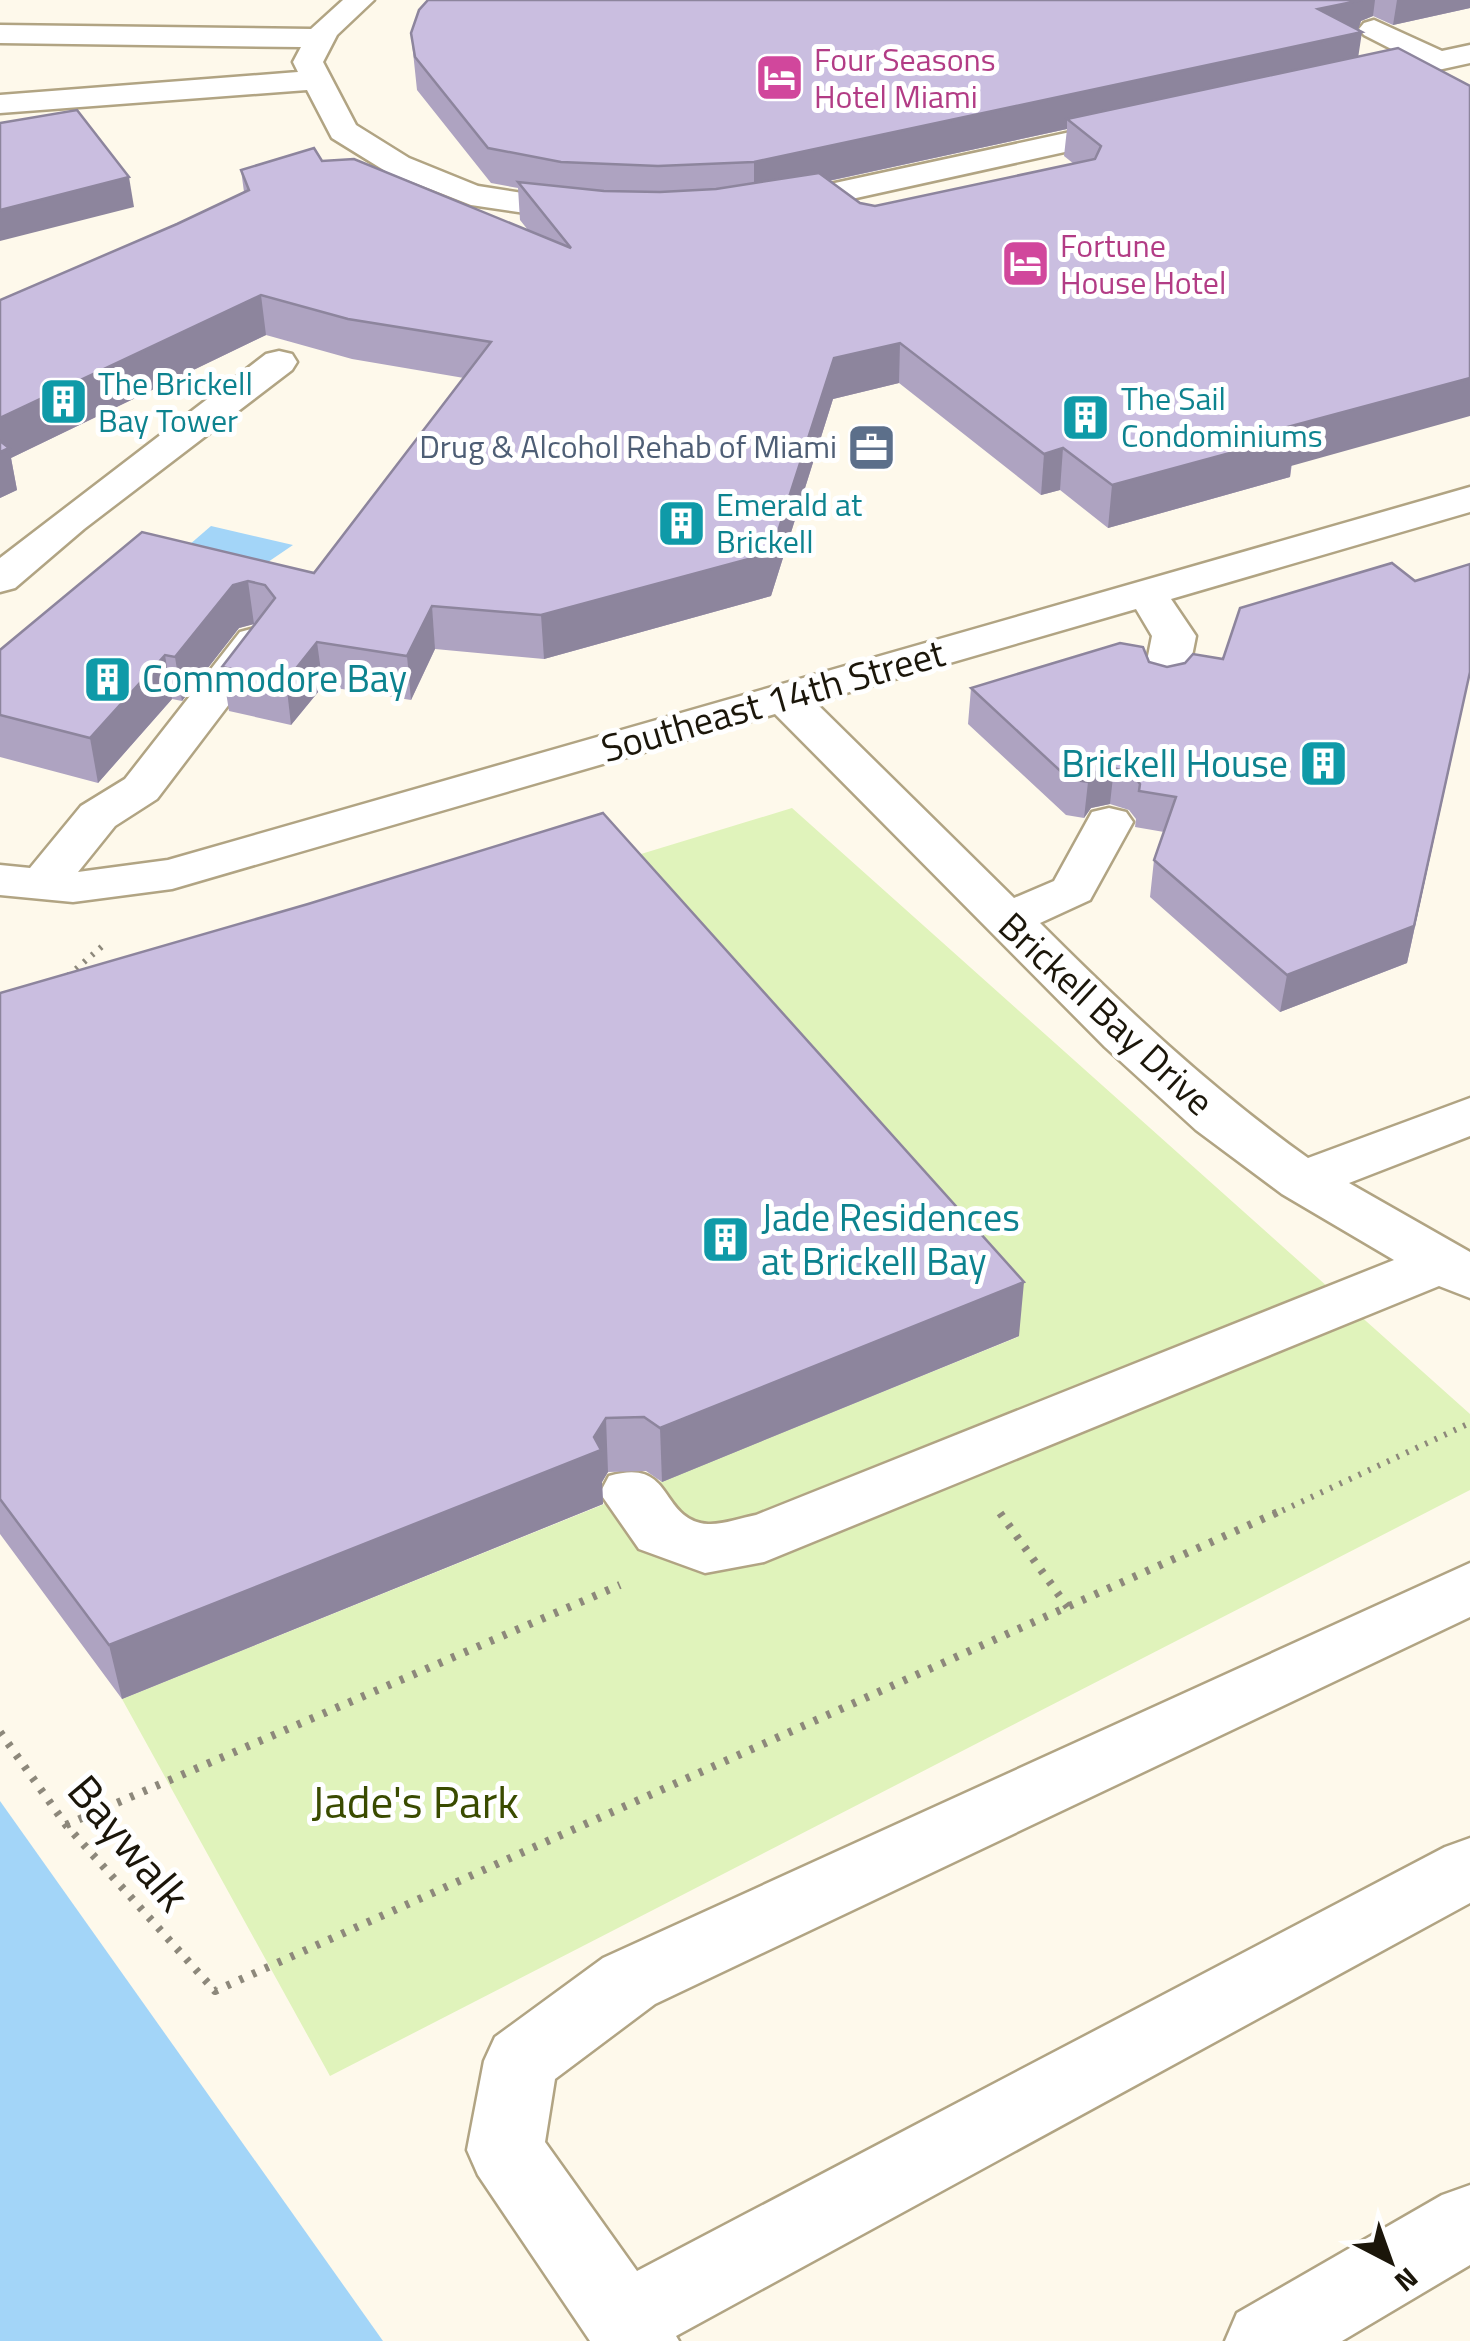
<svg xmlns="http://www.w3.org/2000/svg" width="1470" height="2341" font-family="'Titillium Web',sans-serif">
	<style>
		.green { fill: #e0f3bb }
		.water { fill: #a3d5f8 }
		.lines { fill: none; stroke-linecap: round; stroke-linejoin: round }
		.minor-casing { stroke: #b1a483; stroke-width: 5 }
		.path-far1 { stroke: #8d887b; stroke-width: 6; stroke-dasharray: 2.5 8; stroke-linecap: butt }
		.path { stroke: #8d887b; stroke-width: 8; stroke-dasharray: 4 10; stroke-linecap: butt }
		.minor { fill: #fff; fill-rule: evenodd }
		.wall { fill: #aea3c1; fill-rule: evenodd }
		.shaded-wall { fill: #8d859d }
		.building { fill: #cabee0; stroke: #8d859d; stroke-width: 2.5 }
		.labels { text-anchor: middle; stroke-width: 10; stroke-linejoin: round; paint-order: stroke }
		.far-hotel-label { font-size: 32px; fill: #b23c85; stroke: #fff; text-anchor: start }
		.far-culture-label { font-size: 32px; fill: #0d838f; stroke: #fff; text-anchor: start }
		.far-service-label { font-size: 32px; fill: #4e5e75; stroke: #fff; text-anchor: end }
		.culture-label { font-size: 38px; fill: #0d838f; stroke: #fff; text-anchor: start }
		.street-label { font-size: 38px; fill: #1b160a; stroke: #fff }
		.near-park-label { font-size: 45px; fill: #3a4b00; stroke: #fff }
		.near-street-label { font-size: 45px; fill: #1b160a; stroke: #fff }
	</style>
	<rect width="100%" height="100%" fill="#fef9eb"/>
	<polygon class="green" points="792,808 1470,1414 1470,1490 330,2076 122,1699 1018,1337 605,865"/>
	<g class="water">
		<polygon points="211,526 293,545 268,562 189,545"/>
		<polygon points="0,1801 383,2341 0,2341"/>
	</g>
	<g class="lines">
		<defs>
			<g id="minor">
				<polygon points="343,0 374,0 337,35 323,62 356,125 409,158 478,186 606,206 611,213 606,220 594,223 471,205 387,172 332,138 307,90 0,113 0,95 298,72 293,62 301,47 0,43 0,25 311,29"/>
				<polygon points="1374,20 1442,51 1470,45 1470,63 1356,88 1345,85 1341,79 1345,73 1409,58 1364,35 1359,29 1364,23"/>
				<polygon points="1140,117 1151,119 1156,126 1151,133 770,217 758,214 753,207 758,200 770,197"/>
				<polygon points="279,351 292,354 297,362 292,370 84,529 15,588 0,592 0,558 266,354"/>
				<path d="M1470,487v25l-299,87 25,37 -10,50 -6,9 -16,4 -16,-4 -6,-9 10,-50 -16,-27 -321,93 199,196 40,-17 38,-69 17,-4 17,4 7,10 -43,78 -50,23c85,85 170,165 268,235l162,-60v38l-121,47 121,69v46l-31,-12 -675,276 -59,11 -66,-24 -39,-56 9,-17c66,-20 49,44 99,48 14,1 33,-6 48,-9l638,-255 -112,-66 -86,-64 -91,-83 -330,-333 -603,175 -99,13 -73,-7v-30l30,3 51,-62 44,-27 115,-147 15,-4 15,4 7,9 -120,158 -42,27 -37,46 90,-12z"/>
				<polygon points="1470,1563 1470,1617 655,2004 555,2079 545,2142 637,2271 1445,1847 1470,1838 1470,1903 676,2336 679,2341 590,2341 478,2175 467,2150 484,2061 495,2037 603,1958"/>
				<polygon points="1470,2185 1470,2265 1342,2341 1225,2341 1237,2313 1442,2195"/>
			</g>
		</defs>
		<use href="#minor" class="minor-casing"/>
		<g class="path-far1">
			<polyline points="68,976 107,942"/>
			<polyline points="1273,1515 1470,1423"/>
		</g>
		<g class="path">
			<polyline points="1000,1513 1069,1609"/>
			<polyline points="0,1732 66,1825 215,1991 1278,1512"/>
			<polyline points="66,1825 620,1585"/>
		</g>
		<use href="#minor" class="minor"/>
	</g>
	<g class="wall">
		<path d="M428,0h1042v8l-77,17 -20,-9 -12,5 -3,9 -68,447 -182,51 -48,-38 -19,5 -142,-112 -66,16 -62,197 -227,63 -109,-10 -24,51 -88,-14 -32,39 -62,-14 -7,-44 32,-43 -15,4 -57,73 -10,-2 -74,84 -98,-26v-107l142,-118 172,41 150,-195 -112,-19 -86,-24 -255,123 6,32 -17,8v-198l177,-76 67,-32 -3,-22 81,-9 206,69 -8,-10 -2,-32 -27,-5 -74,-93 -6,-57zM1067,129l-3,27 10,8 -199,42 -15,-3 -31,-22z"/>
		<polygon points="1223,659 1470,674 1407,963 1280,1012 1150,897 1154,860 1164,832 1135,827 1136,819 1129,810 1110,804 1091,808 1084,818 1066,815 968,724 971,688 1149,662 1167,667"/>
		<polygon points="0,993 1019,1336 662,1482 646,1471 608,1472 602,1482 603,1504 122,1699 0,1534"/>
	</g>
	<g class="shaded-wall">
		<polygon points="1362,0 1375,0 1373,16 1361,21 1357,33 1318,9"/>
		<polygon points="1397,0 1470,0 1470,8 1393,25"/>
		<polygon points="1362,32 1357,65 1067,119 1067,129 754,197 754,162"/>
		<polygon points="129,177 134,207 0,241 0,210"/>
		<polygon points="261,295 266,335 11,458 17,490 0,498 0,418"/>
		<polygon points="900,343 899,383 833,399 771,596 544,659 541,615 834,358"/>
		<polygon points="1470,378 1470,416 1291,466 1290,477 1108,528 1112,485 1284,428"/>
		<polygon points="1063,448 1060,490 1041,495 1044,454"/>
		<polygon points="248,581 254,624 239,628 182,701 175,657 233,585"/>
		<polygon points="432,606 435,649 411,700 407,656"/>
		<polygon points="317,642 323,686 291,725 286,681"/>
		<polygon points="165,655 172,699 98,783 90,738"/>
		<polygon points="1470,672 1407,963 1280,1012 1287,975"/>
		<polygon points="1114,768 1110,804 1091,808 1084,818 1088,782 1095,772"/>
		<polygon points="1024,1282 1019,1336 662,1482 660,1428"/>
		<polygon points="606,1418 608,1472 602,1482 603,1504 122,1699 109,1645"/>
	</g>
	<g class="building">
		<polygon points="428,0 1362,0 1318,9 1362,32 754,162 658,166 561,162 488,148 415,57 411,33 419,10"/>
		<polygon points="1398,48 1470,86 1470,378 1284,428 1296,435 1112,485 1063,448 1044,454 900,343 834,358 771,553 541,615 432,606 407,656 317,642 286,681 222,667 275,598 265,585 248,581 233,585 175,657 165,655 90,738 0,715 0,650 142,532 314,573 491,342 348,319 261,295 0,418 0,300 177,224 249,190 241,170 314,148 322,161 354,159 571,248 518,182 604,191 660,192 716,189 819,173 860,203 875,206 1095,159 1101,146 1067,119"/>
		<polygon points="77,110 129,177 0,210 0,123"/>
		<polygon points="0,441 9,448 0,452"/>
		<polygon points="1392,563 1415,581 1470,564 1470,672 1414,926 1287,975 1154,860 1176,797 1139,791 1140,784 1133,774 1114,768 1095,772 1088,782 1069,779 971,688 1120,643 1143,647 1149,662 1167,667 1185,663 1193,654 1223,659 1240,608"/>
		<polygon points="603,813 1024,1282 660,1428 644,1417 606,1418 594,1437 601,1450 109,1645 0,1499 0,993 308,904"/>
	</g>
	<defs>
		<symbol id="hotel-square" viewBox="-11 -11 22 22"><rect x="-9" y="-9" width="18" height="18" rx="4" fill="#d1479c" stroke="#fff"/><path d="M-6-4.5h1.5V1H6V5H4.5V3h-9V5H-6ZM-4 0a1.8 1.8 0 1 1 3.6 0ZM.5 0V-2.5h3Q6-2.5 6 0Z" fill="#fff"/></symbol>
		<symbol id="building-square" viewBox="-11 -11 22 22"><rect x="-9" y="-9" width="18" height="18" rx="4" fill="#0f9aa8" stroke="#fff"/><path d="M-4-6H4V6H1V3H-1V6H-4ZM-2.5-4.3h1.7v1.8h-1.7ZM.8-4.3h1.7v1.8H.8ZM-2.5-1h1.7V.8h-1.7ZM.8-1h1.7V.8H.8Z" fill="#fff"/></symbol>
		<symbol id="office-square" viewBox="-11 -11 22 22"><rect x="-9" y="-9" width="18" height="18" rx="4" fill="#5c6f8a" stroke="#fff"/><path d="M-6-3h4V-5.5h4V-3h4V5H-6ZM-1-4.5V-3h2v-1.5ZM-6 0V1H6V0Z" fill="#fff"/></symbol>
	</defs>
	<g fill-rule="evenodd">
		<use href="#hotel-square" x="752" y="50" width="55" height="55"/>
		<use href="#hotel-square" x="998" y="236" width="55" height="55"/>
		<use href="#building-square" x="36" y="374" width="55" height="55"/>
		<use href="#building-square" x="1058" y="390" width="55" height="55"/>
		<use href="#office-square" x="844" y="420" width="55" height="55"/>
		<use href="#building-square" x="654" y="496" width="55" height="55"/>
		<use href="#building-square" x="80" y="652" width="55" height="55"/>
		<use href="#building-square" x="1296" y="736" width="55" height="55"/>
		<use href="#building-square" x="698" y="1212" width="55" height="55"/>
	</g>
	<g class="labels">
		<g class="far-hotel-label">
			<text x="814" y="71">Four Seasons<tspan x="814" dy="37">Hotel Miami</tspan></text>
			<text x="1060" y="257">Fortune<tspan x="1060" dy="37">House Hotel</tspan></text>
		</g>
		<g class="far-culture-label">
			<text x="98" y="395">The Brickell<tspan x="98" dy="37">Bay Tower</tspan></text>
			<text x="1121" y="410">The Sail<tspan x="1121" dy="37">Condominiums</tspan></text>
			<text x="716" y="516">Emerald at<tspan x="716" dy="37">Brickell</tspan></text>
		</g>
		<g class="far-service-label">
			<text x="837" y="458">Drug &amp; Alcohol Rehab of Miami</text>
		</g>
		<g class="culture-label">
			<text x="142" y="692">Commodore Bay</text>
			<text x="1288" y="777" text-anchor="end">Brickell House</text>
			<text x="761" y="1231">Jade Residences<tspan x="761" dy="44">at Brickell Bay</tspan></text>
		</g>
		<g class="street-label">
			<text transform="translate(773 701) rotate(-16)" y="13">Southeast 14th Street</text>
			<text transform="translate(1106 1014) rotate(43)" y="13">Brickell Bay Drive</text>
		</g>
		<g class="near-park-label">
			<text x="415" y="1818">Jade's Park</text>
		</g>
		<g class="near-street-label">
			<text transform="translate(129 1843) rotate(50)" y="16">Baywalk</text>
		</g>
	</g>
	<g transform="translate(1390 2261) rotate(139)" stroke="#ffffff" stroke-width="8" paint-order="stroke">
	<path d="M0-8L18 38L0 25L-18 38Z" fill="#1b160a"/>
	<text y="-15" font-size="28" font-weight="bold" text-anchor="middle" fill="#1b160a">N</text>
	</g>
</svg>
